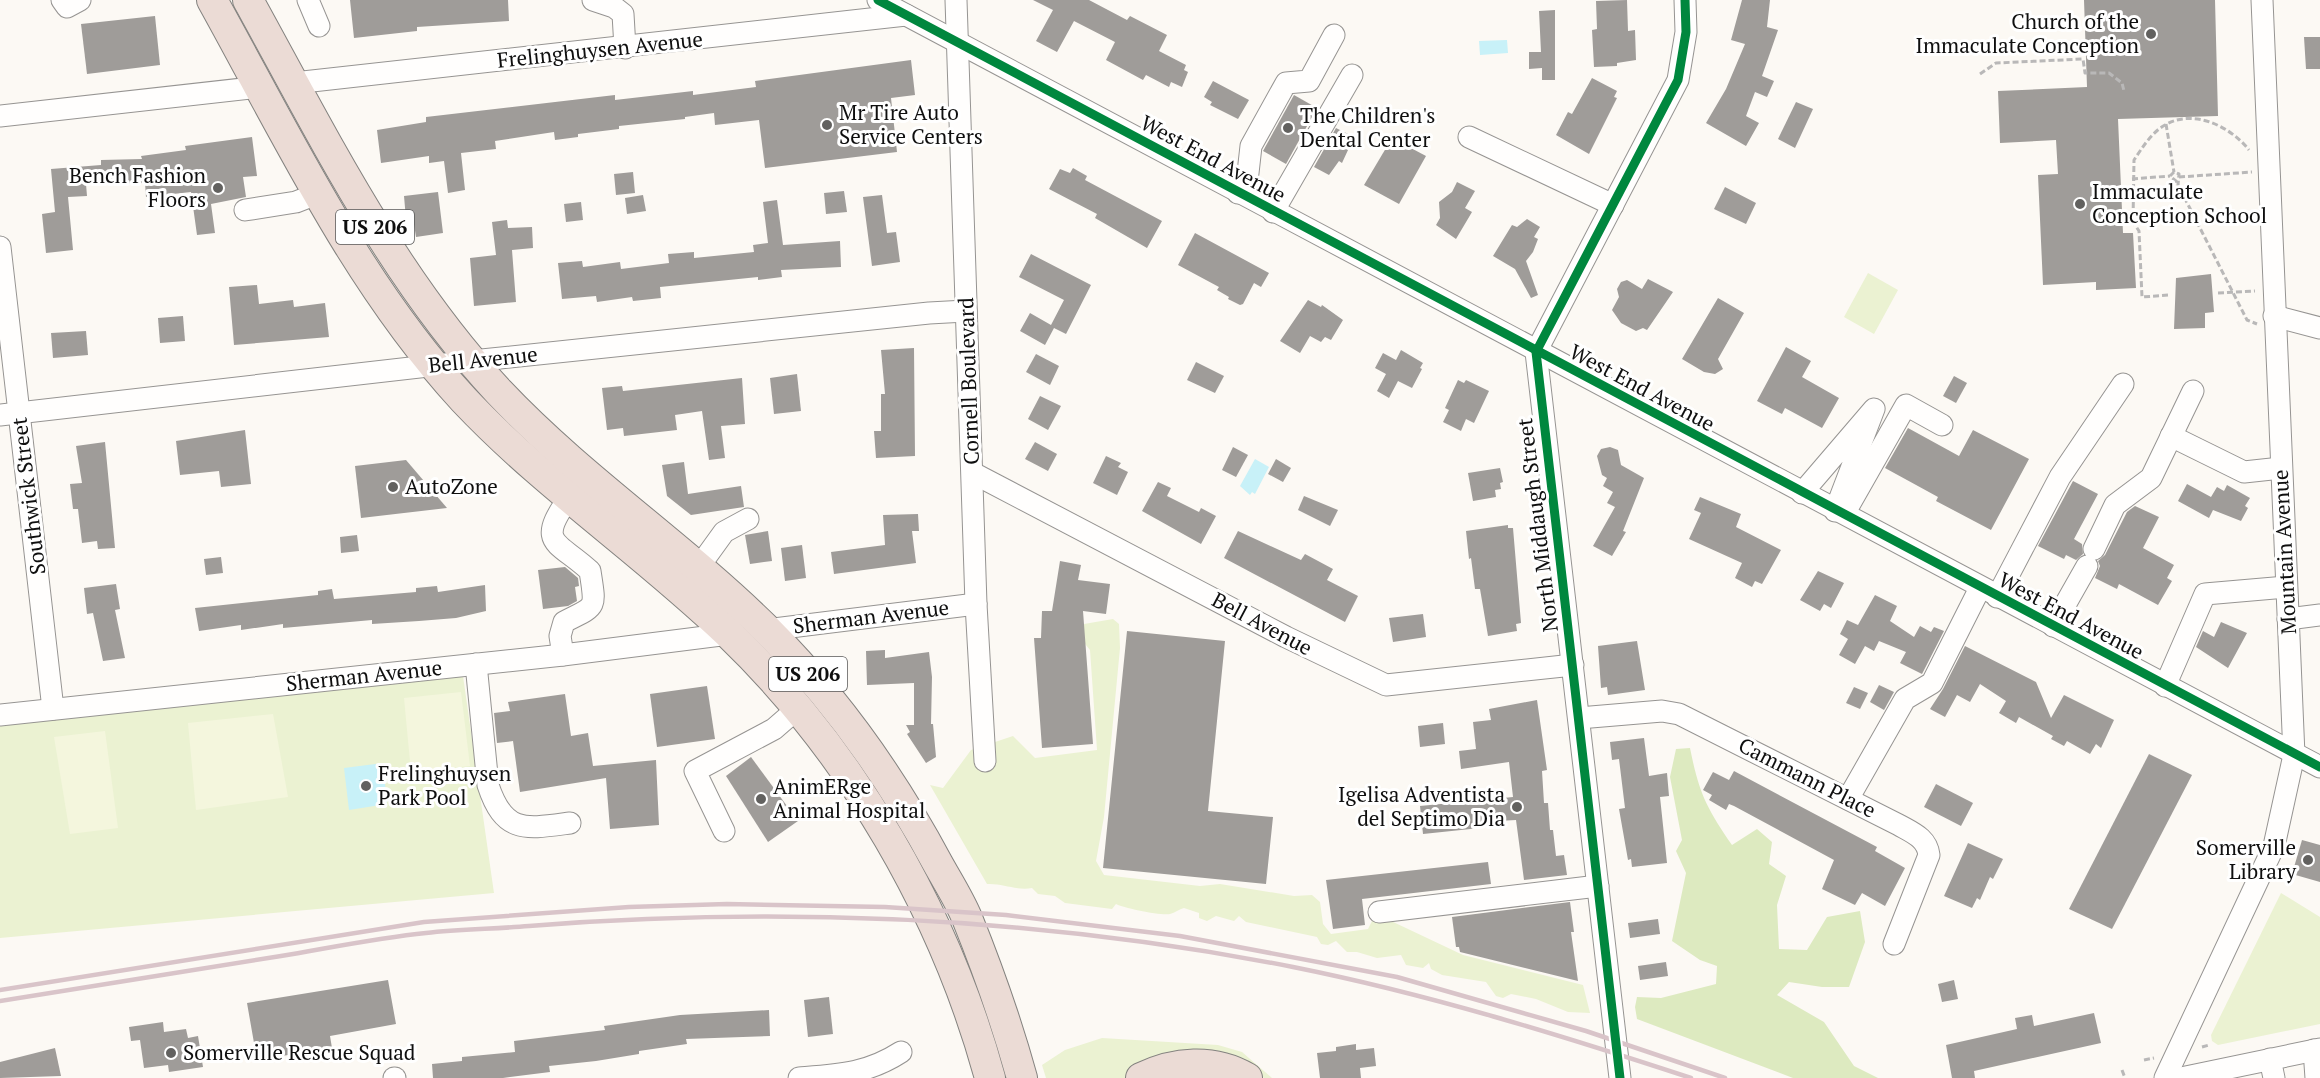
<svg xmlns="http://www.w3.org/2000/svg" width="2320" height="1078" font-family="'PT Serif',serif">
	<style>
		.green { fill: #ebf2d2 }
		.forest { fill: #ddeac0 }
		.pitch { fill: #f4f6dd }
		.water { fill: #c8f1f8 }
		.building { fill: #9f9c99 }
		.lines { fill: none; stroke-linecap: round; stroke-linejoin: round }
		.minor-casing { stroke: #969492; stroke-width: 23 }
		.highway-casing { stroke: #83827f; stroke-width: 32 }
		.path { stroke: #b9b8b8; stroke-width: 3; stroke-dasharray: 6 3; stroke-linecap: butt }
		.minor { stroke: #fffefd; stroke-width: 21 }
		.highway { stroke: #ebdbd5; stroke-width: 30 }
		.rail { stroke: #d9c4c9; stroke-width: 4.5 }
		.cycleway-casing { stroke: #fff; stroke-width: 13 }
		.cycleway { stroke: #00873e; stroke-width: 9 }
		.poi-dot { fill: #62615f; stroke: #fff; stroke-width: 2 }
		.labels { text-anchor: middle; stroke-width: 6; stroke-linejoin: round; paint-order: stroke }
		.shield { fill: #fff; stroke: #575757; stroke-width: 1.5 }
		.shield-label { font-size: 20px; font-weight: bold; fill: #0f0f0f }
		.poi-label { font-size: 21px; fill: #0f0f0f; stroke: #fff; text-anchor: start }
		.street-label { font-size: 21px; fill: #0f0f0f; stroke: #fff }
	</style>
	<rect width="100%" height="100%" fill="#fcf9f4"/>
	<g class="green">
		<polygon points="1868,273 1898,290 1874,334 1844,317"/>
		<path d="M1113,619l6,5 1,24 -16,169 -8,44 8,14 96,11 20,-2 74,12 18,-1 8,7 3,22 8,10 37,-5 7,-14 14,5 74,35 120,30 7,28 -22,-1 -32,-13 -25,-5 -8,4 -7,-2 -10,-14 -44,-7 -11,-6 -2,-6 -6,5 -17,-3 -5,-10 -24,3 -20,-6h-10l-11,-11 -8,4 -7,-1 -4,-7 -71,-15 -7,-6 -5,5 -18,-5 -9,5 -8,-3v-5l-15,-5c-5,1 -9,5 -14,6 -8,2 -47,-6 -54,-10l-4,5 -47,-6 -10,-7 -17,-2 -6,-6c-15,3 -29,-5 -45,-4l-57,-99 13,3 28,-38 42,-14 22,22 62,-8 -7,-100 -17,-21 11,-5z"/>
		<polygon points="462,669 494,893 0,938 0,720"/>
		<polygon points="2281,893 2320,917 2320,1024 2218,1045 2212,1041 2211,1035"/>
		<polygon points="1102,1038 1218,1045 1242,1052 1272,1078 1264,1078 1253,1070 1127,1078 1046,1078 1042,1065 1065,1050"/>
	</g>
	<path class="forest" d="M1690,748c9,45 16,59 42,97l25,-16 15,13 -3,22 17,12 -9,29 2,44 28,1 20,-33 33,-6 5,31 -16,45h-27l-33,-5 -12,13 47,27 30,44 24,12h-85l-156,-59 -2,-12 2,-10 24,1 55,-14 1,-18 -17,-6 -28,-19 14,-68 -10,-22 6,-11 -12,-63 6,-28z"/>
	<g class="pitch">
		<polygon points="461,692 470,766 411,772 404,698"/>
		<polygon points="273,714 288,797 196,810 188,723"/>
		<polygon points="105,731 118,828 70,834 54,737"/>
	</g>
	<g class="water">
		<polygon points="1507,40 1508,53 1480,55 1479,41"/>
		<polygon points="1255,459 1269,467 1255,494 1252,492 1250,495 1240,486"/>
		<polygon points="383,763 387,804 349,810 344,768"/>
	</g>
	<g class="building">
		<polygon points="350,0 508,0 509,21 417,27 417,31 354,38"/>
		<polygon points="1033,0 1089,0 1127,20 1130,16 1167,35 1159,51 1186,65 1184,70 1188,72 1182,87 1171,82 1169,87 1146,75 1143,80 1106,60 1115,42 1074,21 1057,52 1036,41 1053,10"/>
		<polygon points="1627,0 1628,31 1635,30 1636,60 1617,63 1617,66 1594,67 1592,30 1597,29 1596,1"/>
		<polygon points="1742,0 1770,0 1767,27 1778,30 1762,76 1774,81 1767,97 1755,92 1746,116 1759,123 1746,146 1706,123 1726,89 1745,44 1731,40"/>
		<polygon points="2084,0 2215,0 2218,116 2118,119 2123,233 2133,233 2136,288 2096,290 2096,282 2043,285 2038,175 2058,174 2056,140 2000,143 1998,91 2087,87"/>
		<polygon points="1555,10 1555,80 1542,80 1542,68 1529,69 1529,52 1541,52 1539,11"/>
		<polygon points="155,16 160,65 87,74 81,24"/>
		<polygon points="2304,37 2320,37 2320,69 2306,69"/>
		<polygon points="911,60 915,95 891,98 897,152 765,168 759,120 715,125 714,113 685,117 685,119 619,126 619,129 578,134 578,137 555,140 554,132 495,141 496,149 461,153 465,190 448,193 444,161 429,163 429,156 381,163 377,130 426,122 426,117 615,95 615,100 693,91 693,95 756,87 755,81"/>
		<polygon points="1592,78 1617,91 1614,97 1617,98 1589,154 1556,135 1568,112 1572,114"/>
		<polygon points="1213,81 1249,100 1238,119 1210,105 1212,102 1204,97"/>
		<polygon points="1294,95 1317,108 1286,164 1263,151"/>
		<polygon points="1796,102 1813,109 1795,148 1778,139"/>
		<polygon points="1336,128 1354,137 1342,163 1339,161 1329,175 1314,167"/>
		<polygon points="252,137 257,176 243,177 246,197 211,204 215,233 197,235 191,192 146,197 145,183 86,184 87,196 68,197 73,250 46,253 42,214 55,212 51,169 101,165 101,160 142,159 141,156 186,150 185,146"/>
		<polygon points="1392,138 1426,156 1399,204 1364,185"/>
		<polygon points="1073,168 1087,176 1085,180 1162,221 1147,248 1095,218 1097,214 1049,189 1060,169 1070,173"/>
		<polygon points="633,172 635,193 616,195 614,174"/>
		<polygon points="1457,182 1475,191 1465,208 1472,212 1456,239 1436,225 1440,218 1439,202 1452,192"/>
		<polygon points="1725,187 1756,203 1746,224 1714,209"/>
		<polygon points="844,191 847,212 826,214 824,193"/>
		<polygon points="438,192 443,233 416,237 413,218 406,219 404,196"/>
		<polygon points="643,195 646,211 627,214 625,198"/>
		<polygon points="882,195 887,233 896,232 900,262 872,266 863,197"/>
		<polygon points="777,200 783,245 840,241 841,267 781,270 782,277 758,280 758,277 660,287 661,298 633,301 632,297 597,302 596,296 562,299 558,263 582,261 583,267 620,262 621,269 669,263 668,254 694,252 694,258 754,252 753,245 768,243 763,202"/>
		<polygon points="581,202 583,220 566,222 564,204"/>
		<polygon points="1527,219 1540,227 1534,237 1538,239 1533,252 1526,261 1538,295 1531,298 1515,269 1493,256 1512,225 1517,227"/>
		<polygon points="507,220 508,228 532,227 533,248 512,250 516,302 474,306 470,258 496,255 492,222"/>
		<polygon points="1195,233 1269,273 1261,287 1254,283 1243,304 1240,305 1228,299 1229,297 1217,290 1219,287 1178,265"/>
		<polygon points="1031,254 1091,285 1066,334 1054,328 1045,345 1020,331 1030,313 1051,325 1064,300 1019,277"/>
		<polygon points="2211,274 2214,312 2205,313 2205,328 2174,329 2176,278"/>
		<polygon points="1648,279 1673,292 1647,330 1643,328 1636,331 1621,323 1612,310 1619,297 1617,289 1621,282 1627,280 1642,289"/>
		<polygon points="257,285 259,304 293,300 294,307 325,303 329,337 234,345 229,287"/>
		<polygon points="1718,298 1744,313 1718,359 1723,369 1715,374 1704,372 1682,359"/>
		<polygon points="1308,300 1321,307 1322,305 1343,320 1331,340 1325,337 1321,342 1310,336 1300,353 1280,341"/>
		<polygon points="183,316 185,341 160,343 158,318"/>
		<polygon points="86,331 88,355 53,358 51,333"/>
		<polygon points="1786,347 1811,361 1802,377 1839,398 1822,428 1785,408 1782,414 1757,401"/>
		<polygon points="914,348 915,456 876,458 874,431 881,431 881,394 885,394 881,350"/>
		<polygon points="1401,350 1423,363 1420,368 1422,369 1412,388 1398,381 1389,398 1377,391 1386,374 1375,368 1383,353 1396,360"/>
		<polygon points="1036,354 1059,366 1050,385 1026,372"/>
		<polygon points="1196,362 1224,376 1215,393 1187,380"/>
		<polygon points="797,374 801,411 774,414 770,378"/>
		<polygon points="1954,376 1967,383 1956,403 1943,396"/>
		<polygon points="742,378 745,424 721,426 725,458 709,460 702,411 675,415 677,430 624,436 623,428 607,430 602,388 622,386 623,391"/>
		<polygon points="1458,380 1464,383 1466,380 1489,391 1474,423 1466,419 1461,431 1443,422 1449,410 1445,408"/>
		<polygon points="1040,396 1061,406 1048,430 1028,419"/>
		<polygon points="1908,428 1959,456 1973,430 2029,459 1991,530 1936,501 1938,497 1885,468"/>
		<polygon points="245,430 251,484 221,487 219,471 180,475 176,441"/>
		<polygon points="105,442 115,548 98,549 97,541 82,543 78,509 73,509 70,484 82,483 76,446"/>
		<polygon points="1035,442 1057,454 1048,471 1025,459"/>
		<polygon points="1233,447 1248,455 1236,477 1222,470"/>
		<polygon points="1610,447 1618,450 1621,465 1644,478 1623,531 1626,532 1612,556 1593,546 1615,507 1607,503 1613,492 1603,486 1607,478 1602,475 1597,456 1601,449"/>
		<polygon points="1106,456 1121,463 1118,467 1128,472 1117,495 1093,483"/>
		<polygon points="1276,459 1291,468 1283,482 1268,474"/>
		<polygon points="406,460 447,508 361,518 355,466"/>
		<polygon points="684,462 688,494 741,486 744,507 691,515 667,496 662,465"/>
		<polygon points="1500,468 1503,482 1500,483 1501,489 1495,490 1496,497 1473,501 1468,473"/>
		<polygon points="2073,481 2098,494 2074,539 2082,544 2083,554 2076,560 2066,555 2064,559 2038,546"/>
		<polygon points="1158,482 1171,488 1167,496 1199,512 1201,508 1216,516 1201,544 1142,511"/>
		<polygon points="2187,484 2211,497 2217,487 2224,491 2227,485 2250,498 2245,506 2248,508 2241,521 2213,510 2209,518 2178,501"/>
		<polygon points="1304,496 1338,510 1330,526 1298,510"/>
		<polygon points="1700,497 1741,514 1736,527 1781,550 1762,584 1755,581 1752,587 1735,578 1742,563 1689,539 1701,513 1694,510"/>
		<polygon points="2135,506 2159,517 2143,548 2174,565 2167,578 2172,581 2158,605 2119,584 2117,589 2095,578 2100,566 2098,561 2105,555 2127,512"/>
		<polygon points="918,514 919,531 912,531 916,563 834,574 831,552 885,545 883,515"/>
		<polygon points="1508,525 1508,528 1513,528 1521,623 1516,624 1517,631 1488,636 1480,589 1475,589 1471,558 1469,559 1466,531"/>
		<polygon points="768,531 772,561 750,564 745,535"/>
		<polygon points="1238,531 1301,560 1305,554 1333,569 1327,580 1358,596 1345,622 1224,558"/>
		<polygon points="357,535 359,551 341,553 340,537"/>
		<polygon points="802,545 806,578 785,581 781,548"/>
		<polygon points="221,557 223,573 206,575 204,559"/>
		<polygon points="1060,561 1081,565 1078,580 1110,584 1106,614 1083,611 1093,744 1042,748 1034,638 1041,638 1042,611 1052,611"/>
		<polygon points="565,567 578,578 579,586 575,587 577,601 568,606 543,609 538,570"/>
		<polygon points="1818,571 1844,583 1831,608 1824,604 1820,611 1800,600"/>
		<polygon points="116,584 120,609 115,610 125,658 103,661 93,613 87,614 84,588"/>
		<polygon points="485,585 486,611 456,618 419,621 372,624 372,620 283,628 283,624 241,630 241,625 199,631 195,608 318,595 318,591 332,589 334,599 416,592 416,588 437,586 438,592"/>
		<polygon points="1875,595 1897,606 1890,621 1914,637 1920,626 1931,632 1934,627 1944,631 1922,674 1900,663 1906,652 1879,641 1874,651 1865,646 1855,664 1839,655 1848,639 1840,634 1847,620 1858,625"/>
		<polygon points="1423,614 1426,637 1393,642 1389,618"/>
		<polygon points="2221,622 2247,633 2228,668 2196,647 2203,631 2214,637"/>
		<polygon points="1127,631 1225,641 1208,811 1273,817 1266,884 1103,868"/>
		<polygon points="1637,641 1645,690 1608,695 1607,687 1601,688 1598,646"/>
		<polygon points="1965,646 2036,682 2051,718 2064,695 2114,720 2101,748 2096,744 2090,754 2067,741 2064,746 2051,739 2053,736 2019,717 2016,723 1999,713 2006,701 1980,684 1970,702 1957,695 1945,717 1930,709 1943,689"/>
		<polygon points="885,650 885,658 929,652 932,677 931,724 933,724 936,757 926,763 907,734 910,732 906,725 914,725 914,683 867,685 866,651"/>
		<polygon points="1879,685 1894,692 1884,710 1870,702"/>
		<polygon points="707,686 715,739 657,747 650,694"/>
		<polygon points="1854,687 1868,693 1860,709 1846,703"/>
		<polygon points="565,694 571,736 588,733 593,766 656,760 659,825 610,829 606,778 520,792 513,741 497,743 494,713 510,711 508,702"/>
		<polygon points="1537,700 1547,770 1542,771 1544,803 1548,803 1550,830 1553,830 1556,856 1564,855 1567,875 1524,880 1516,820 1480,822 1480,828 1423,834 1420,806 1513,797 1509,762 1461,769 1459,751 1476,749 1473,722 1491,720 1489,709"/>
		<polygon points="1443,723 1445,744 1420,747 1418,726"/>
		<polygon points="1644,738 1649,776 1667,773 1669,796 1660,797 1667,863 1632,867 1631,859 1628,860 1619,809 1625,808 1619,759 1612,760 1610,742"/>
		<polygon points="2149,754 2192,775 2112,929 2069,909"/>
		<polygon points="751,757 798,821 768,842 726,776"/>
		<polygon points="1734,771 1877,847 1875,851 1905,868 1885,906 1862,893 1855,905 1822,889 1834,860 1734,806 1729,804 1726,810 1709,800 1712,795 1703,790 1713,772 1729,780"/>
		<polygon points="1936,784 1973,803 1961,826 1924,807"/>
		<polygon points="2302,840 2320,845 2320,882 2292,874"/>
		<polygon points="1968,843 2003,859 1993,879 1990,877 1980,900 1977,898 1972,908 1944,896"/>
		<polygon points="1488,862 1491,884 1362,899 1365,925 1333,929 1326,880"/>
		<polygon points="1570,902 1574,932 1571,932 1578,981 1460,952 1459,947 1456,947 1452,917"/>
		<polygon points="1658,919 1660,934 1630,938 1628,923"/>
		<polygon points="1666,962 1668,976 1640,980 1638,966"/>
		<polygon points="388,980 396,1024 330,1036 332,1048 257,1060 247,1003"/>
		<polygon points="1954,980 1958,999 1942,1002 1938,984"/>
		<polygon points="829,997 833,1034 808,1037 804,1000"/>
		<polygon points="769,1010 770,1036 686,1039 687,1044 639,1051 639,1054 596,1061 549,1066 550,1072 503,1078 433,1078 432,1064 462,1061 462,1057 515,1052 514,1041 605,1030 604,1026 680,1015"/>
		<polygon points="2094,1013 2101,1043 1974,1071 1975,1078 1952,1078 1946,1045 2017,1029 2015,1018 2032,1015 2034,1026"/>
		<polygon points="163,1022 164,1032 186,1029 188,1038 198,1036 203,1067 169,1072 168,1065 144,1068 140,1040 131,1041 129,1027"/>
		<polygon points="1356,1044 1356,1050 1374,1048 1376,1066 1360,1068 1361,1078 1320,1078 1317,1053 1336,1051 1336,1047"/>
		<polygon points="55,1048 61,1076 0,1078 0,1062"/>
	</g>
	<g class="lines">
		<defs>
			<g id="minor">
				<polyline points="62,0 67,7 80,0"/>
				<polyline points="308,0 319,26"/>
				<polyline points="593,0 614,7 623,14 625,48"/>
				<polyline points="878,0 2320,767"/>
				<polyline points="956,0 976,604 985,761"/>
				<polyline points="294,83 906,15"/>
				<polyline points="0,116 260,87"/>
				<polyline points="1469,137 1613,205"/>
				<polyline points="1238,193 1248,173 1251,146 1286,83 1309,81 1334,35"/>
				<polyline points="245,210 296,202 319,193"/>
				<polyline points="1273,212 1352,75"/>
				<polyline points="0,247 53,709"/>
				<polyline points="2274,316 2320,328"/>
				<polyline points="0,415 472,361 929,313 966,311"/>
				<polyline points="2171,436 2244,472 2281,468"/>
				<polyline points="973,473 1286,637 1386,685 1573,665"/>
				<polyline points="1802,493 1874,409 1835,511"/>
				<polyline points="1848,507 1906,405 1942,425"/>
				<polyline points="2094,549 2115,505 2151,478 2193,391"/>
				<polyline points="698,568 724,532 748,519"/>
				<polyline points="1997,597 2060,477 2123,384"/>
				<polyline points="2288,619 2320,615"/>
				<polyline points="2053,626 2087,566"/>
				<polyline points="766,630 976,604"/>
				<path d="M563,655l-3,-19 4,-14c33,-17 32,-12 26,-51 -32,-30 -55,-26 -21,-73"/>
				<path d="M476,664l12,121c16,49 37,44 82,38"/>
				<polyline points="2165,686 2205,594 2286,587"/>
				<polyline points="0,715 563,655 729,634"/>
				<path d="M1579,718l83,-7 17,3 220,111c14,8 28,13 30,30l-35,89"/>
				<polyline points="1848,799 1905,699 1932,683 1980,588"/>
				<polyline points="724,831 695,771 774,729 797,709"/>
				<polyline points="1379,912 1598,886"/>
				<polyline points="2314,1050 2316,1078"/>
				<polyline points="2270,1059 2274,1078"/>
				<polyline points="394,1078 395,1078"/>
				<path d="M799,1078c39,-3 68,-4 102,-26"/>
				<polyline points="1620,1078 1536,352 1678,80 1686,32 1685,0"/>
				<polyline points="2165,1078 2274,846 2294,755 2262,0"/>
				<polyline points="2181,1078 2320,1049"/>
			</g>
			<g id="highway">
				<path d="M212,0c76,137 145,284 252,400 81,86 180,152 264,233 124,119 217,280 262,445"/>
				<path d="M248,0c75,136 144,277 251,392 82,87 183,154 268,238 68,68 126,150 171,234 10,18 21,35 29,54 21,52 40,106 55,160"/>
				<path d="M1141,1078c33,-16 72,-20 106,0"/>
			</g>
		</defs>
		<use href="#minor" class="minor-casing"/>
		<use href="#highway" class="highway-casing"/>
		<g class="path">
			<polyline points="1980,74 1996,63 2083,59 2085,73 2109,73 2122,83 2124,91"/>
			<polyline points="2166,124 2174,172"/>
			<polyline points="2179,177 2252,172"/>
			<polyline points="2132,179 2170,176"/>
			<polyline points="2177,182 2170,176 2174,172 2179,174 2178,185 2247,320 2257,324"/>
			<polyline points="2218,293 2255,291"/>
			<path d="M2168,295l-26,2 -3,-66 -6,-9 1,-62c8,-12 18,-28 31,-35 29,-17 66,2 84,25"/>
			<polyline points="2202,1047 2209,1045"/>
			<polyline points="2144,1060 2154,1058"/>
			<polyline points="2122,1070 2125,1078"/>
		</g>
		<use href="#minor" class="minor"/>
		<use href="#highway" class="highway"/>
		<g class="rail">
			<polyline points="0,990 424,922 629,907 727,904 885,907 1006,915 1180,936 1397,977 1586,1031 1725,1078"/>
			<path d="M0,1001c94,-15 187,-30 281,-45 48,-8 96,-18 145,-23 34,-4 69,-4 103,-7 256,-20 511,-9 764,41 135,27 267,68 398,111"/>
		</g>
		<defs>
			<g id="cycleway">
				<polyline points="878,0 2320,767"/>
				<polyline points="1620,1078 1536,352 1678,80 1686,32 1685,0"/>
			</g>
		</defs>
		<use href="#cycleway" class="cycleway-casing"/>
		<use href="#cycleway" class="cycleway"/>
	</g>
	<g class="poi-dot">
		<circle cx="2151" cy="34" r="6"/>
		<circle cx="827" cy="125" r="6"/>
		<circle cx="1288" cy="128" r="6"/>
		<circle cx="218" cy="188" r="6"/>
		<circle cx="2080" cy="204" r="6"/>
		<circle cx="393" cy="487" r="6"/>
		<circle cx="366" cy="786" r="6"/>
		<circle cx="761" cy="799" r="6"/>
		<circle cx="1517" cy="807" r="6"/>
		<circle cx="2308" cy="860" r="6"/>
		<circle cx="171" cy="1053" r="6"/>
	</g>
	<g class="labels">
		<g class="shield">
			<rect x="336" y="210" width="78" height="34" rx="4.5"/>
			<rect x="769" y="657" width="78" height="34" rx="4.5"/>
		</g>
		<g class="shield-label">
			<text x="375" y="234">US 206</text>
			<text x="808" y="681">US 206</text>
		</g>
		<g class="poi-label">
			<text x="2139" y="29" text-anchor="end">Church of the<tspan x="2139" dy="24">Immaculate Conception</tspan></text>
			<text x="839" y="120">Mr Tire Auto<tspan x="839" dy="24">Service Centers</tspan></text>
			<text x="1300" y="123">The Children's<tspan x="1300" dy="24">Dental Center</tspan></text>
			<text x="206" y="183" text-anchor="end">Bench Fashion<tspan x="206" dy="24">Floors</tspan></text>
			<text x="2092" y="199">Immaculate<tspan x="2092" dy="24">Conception School</tspan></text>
			<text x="405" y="494">AutoZone</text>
			<text x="378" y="781">Frelinghuysen<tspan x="378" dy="24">Park Pool</tspan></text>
			<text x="773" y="794">AnimERge<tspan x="773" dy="24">Animal Hospital</tspan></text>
			<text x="1505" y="802" text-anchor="end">Igelisa Adventista<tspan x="1505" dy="24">del Septimo Dia</tspan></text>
			<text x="2296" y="855" text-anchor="end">Somerville<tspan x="2296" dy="24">Library</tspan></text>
			<text x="183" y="1060">Somerville Rescue Squad</text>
		</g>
		<g class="street-label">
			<text transform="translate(600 50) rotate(-6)" y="7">Frelinghuysen Avenue</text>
			<text transform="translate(1213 159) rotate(28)" y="7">West End Avenue</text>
			<text transform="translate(483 360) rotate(-6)" y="7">Bell Avenue</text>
			<text transform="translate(969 381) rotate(-92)" y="7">Cornell Boulevard</text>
			<text transform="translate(1642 388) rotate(28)" y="7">West End Avenue</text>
			<text transform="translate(29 496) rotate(-97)" y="7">Southwick Street</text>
			<text transform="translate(1538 525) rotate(-97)" y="7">North Middaugh Street</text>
			<text transform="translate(2285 552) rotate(-93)" y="7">Mountain Avenue</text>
			<text transform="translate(2071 616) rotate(28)" y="7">West End Avenue</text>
			<text transform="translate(871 617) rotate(-7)" y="7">Sherman Avenue</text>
			<text transform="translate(1262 624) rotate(28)" y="7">Bell Avenue</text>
			<text transform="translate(364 676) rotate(-6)" y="7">Sherman Avenue</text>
			<text transform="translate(1807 778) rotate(27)" y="7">Cammann Place</text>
		</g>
	</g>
</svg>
